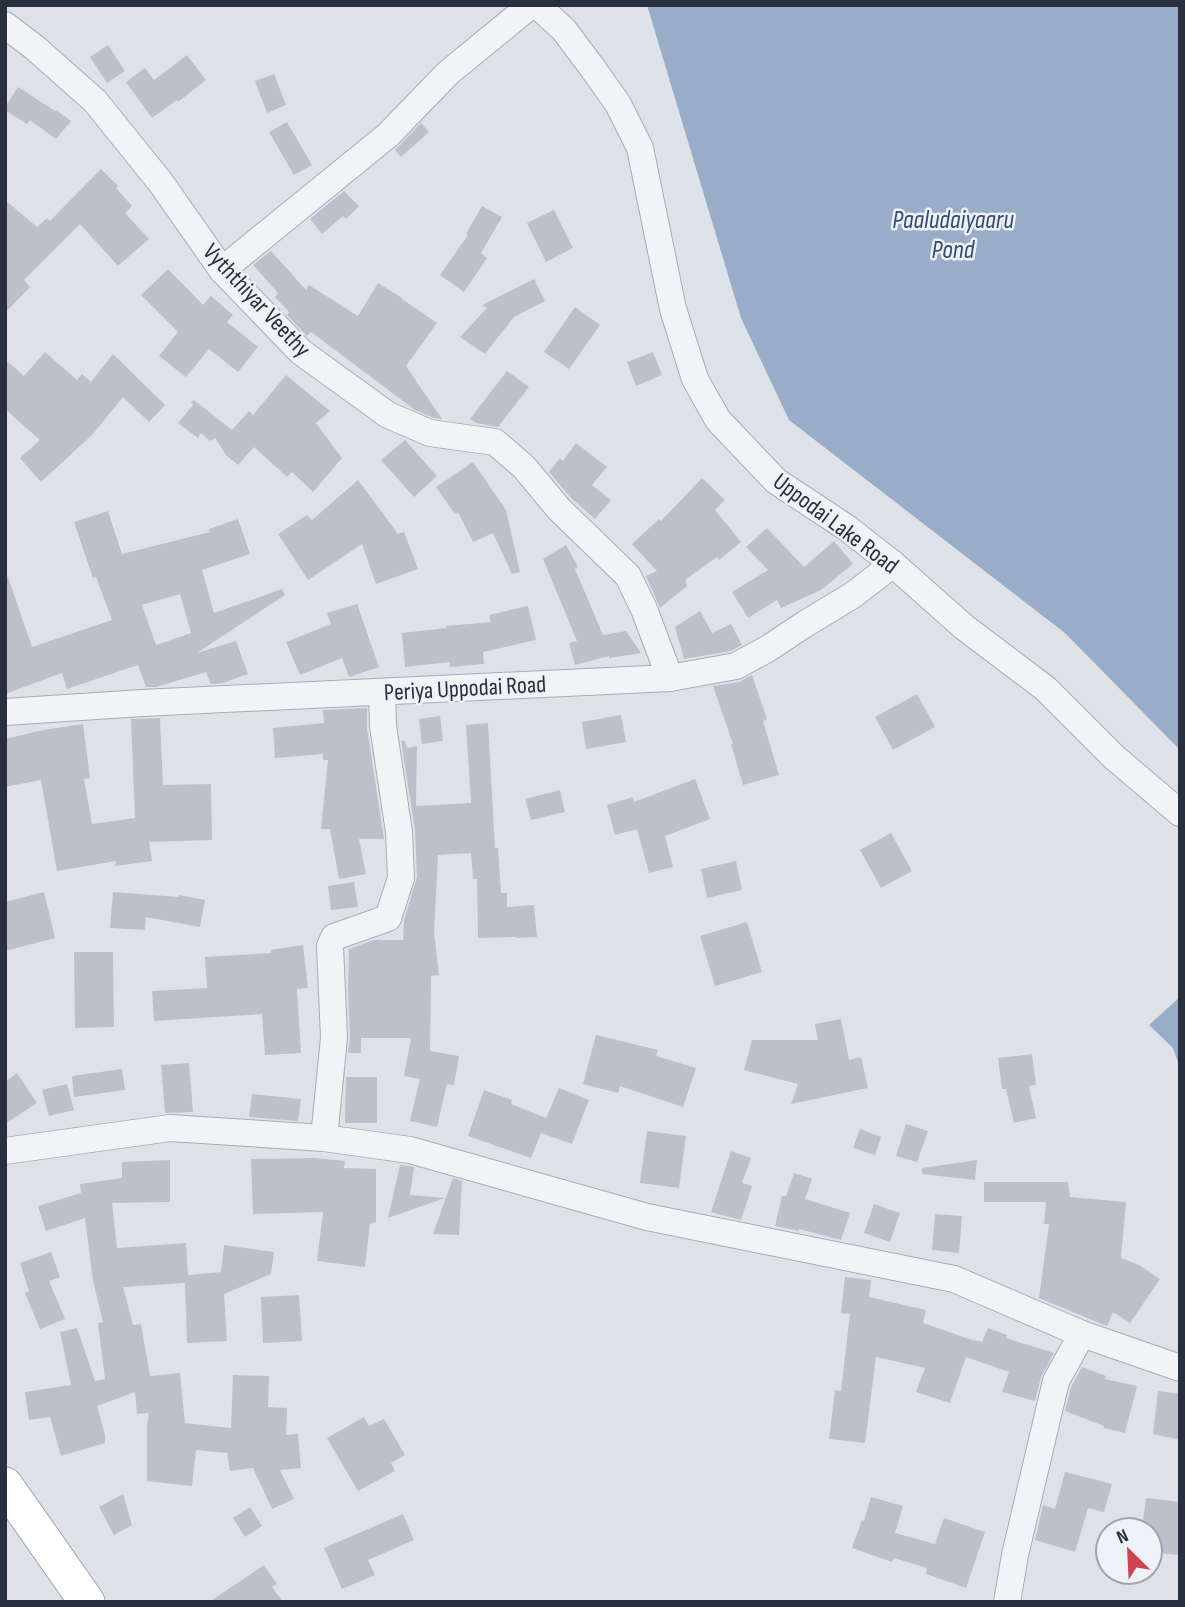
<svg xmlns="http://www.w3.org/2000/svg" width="1185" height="1607" font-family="'Sofia Sans Condensed',sans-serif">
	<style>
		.water { fill: #9aadc8 }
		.building { fill: #bcc0ca; fill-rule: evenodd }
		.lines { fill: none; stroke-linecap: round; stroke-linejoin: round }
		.minor-casing { stroke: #a7acb5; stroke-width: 28 }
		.major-casing { stroke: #9ea5b3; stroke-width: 37 }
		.minor { stroke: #f1f3f6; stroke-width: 26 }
		.major { stroke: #fff; stroke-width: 35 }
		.labels { text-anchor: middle; stroke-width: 5; stroke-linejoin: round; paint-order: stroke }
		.street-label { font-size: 24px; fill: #282f3f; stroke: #eef1f5 }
		.water-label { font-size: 26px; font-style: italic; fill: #324b72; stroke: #eef1f5 }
	</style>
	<rect width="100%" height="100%" fill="#dee2e8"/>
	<g class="water">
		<polygon points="647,5 1180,5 1180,750 1065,633 789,420 741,318"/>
		<polygon points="1180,997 1180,1068 1173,1048 1149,1025"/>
	</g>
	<g class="building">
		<polygon points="108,45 125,71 107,83 90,57"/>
		<polygon points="187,55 206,80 178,102 177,100 152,118 126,82 145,68 154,80"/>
		<polygon points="274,74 286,105 267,113 255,81"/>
		<polygon points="18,87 55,111 56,110 71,121 56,139 30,120 27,124 5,110 5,107"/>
		<polygon points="287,122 312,165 294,175 269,132"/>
		<polygon points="421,123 429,132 401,157 395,150"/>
		<polygon points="101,169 118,186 116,188 132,206 125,213 149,239 118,266 80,224 24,280 30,287 5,313 5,200 37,227 47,218 50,221"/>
		<polygon points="344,191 359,206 346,219 343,216 322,234 310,219"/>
		<polygon points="482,206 502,217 481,253 487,258 464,292 440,275 468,235 466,234"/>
		<polygon points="554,210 573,248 546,262 527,223"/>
		<polygon points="271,251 306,290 309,285 358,316 378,283 402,298 402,299 437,323 406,366 442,419 434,418 415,410 311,332 307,336 287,315 289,312 275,297 278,293 253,265"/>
		<polygon points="168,269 203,305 211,296 233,315 227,322 258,347 238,372 209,349 186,377 159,356 178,332 141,295"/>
		<polygon points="534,279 545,301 514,317 485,354 460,337 487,308 482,305"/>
		<polygon points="575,307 600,325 569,369 544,352"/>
		<polygon points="45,352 77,380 82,374 91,382 113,354 165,405 149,422 123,397 92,435 41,482 20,458 40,440 5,409 5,359 24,376"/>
		<polygon points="653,352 662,375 636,386 627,362"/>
		<polygon points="507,371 529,387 498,427 476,423 470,419"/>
		<polygon points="286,375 330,411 316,423 342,458 313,492 292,472 287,477 254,447 238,465 226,455 215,438 210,441 201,433 198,438 178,423 193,405 191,402 194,400 232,430 249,411 253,415"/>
		<polygon points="405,440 437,476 414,497 381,460"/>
		<polygon points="576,443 607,467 592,485 611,500 595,519 571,498 549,472 560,458 563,461"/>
		<polygon points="473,462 506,510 520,572 512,574 493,533 473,542 458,512 455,514 436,487"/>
		<polygon points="702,478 725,500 715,510 741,542 719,560 717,557 685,580 687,586 660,608 646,576 657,571 632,544 659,519 661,521"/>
		<polygon points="358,480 398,534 404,532 418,569 376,584 362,544 308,580 278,534 307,515 312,520"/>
		<path d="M108,511l14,43 88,-22 -1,-3 29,-10 12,35 -48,16 12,43 68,-24 3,6 -88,58 39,-12 12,33 -25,9 -12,1 -5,-12 -50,15h-10l-8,-22 -71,24 -5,-16 -57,21v-117h3l24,70 80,-27 -16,-43 -3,1 -19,-56zM180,594l11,39 -35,12 -14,-40z"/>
		<polygon points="767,528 804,567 834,541 853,564 821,590 781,608 777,600 748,618 732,592 768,570 746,547"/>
		<polygon points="566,545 578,567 575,569 603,635 626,631 641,653 609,658 609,656 575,665 569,643 577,641 543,559"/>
		<polygon points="357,604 379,667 349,677 342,658 300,675 286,642 331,624 327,613"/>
		<polygon points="528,606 536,640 483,652 484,664 450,667 450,662 405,667 402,633 447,628 446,626 491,622 489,615"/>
		<polygon points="700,611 712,633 731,624 742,645 731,651 684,659 675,627"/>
		<polygon points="752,675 767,719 763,721 779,775 743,785 731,744 733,744 713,686 739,682"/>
		<polygon points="917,694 935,727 893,750 875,717"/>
		<polygon points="367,708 367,728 384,839 359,839 366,874 339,879 330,829 321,829 328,760 323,760 323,754 275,758 273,728 324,723 323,710"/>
		<polygon points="621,715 626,742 586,749 582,722"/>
		<polygon points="440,716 443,741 422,744 419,719"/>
		<polygon points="160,718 163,785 211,784 212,840 149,842 152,861 115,866 116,861 57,871 41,780 5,787 5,739 43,730 83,724 90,778 84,779 92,824 135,818 131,719"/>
		<polygon points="488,723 495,848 498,848 501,893 507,893 507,907 534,905 537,937 516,938 516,937 478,938 477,879 473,879 471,853 438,855 434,932 439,975 431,976 430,1051 459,1056 454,1085 447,1084 437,1127 410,1121 420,1079 404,1076 411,1038 361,1038 361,1053 348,1053 350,1038 348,990 349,949 374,940 403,940 404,920 417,877 415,830 401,741 405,741 407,748 417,746 416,806 471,803 466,725"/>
		<polygon points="695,779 710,819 665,836 673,867 649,873 637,829 615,835 607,805 633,797 634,802"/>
		<polygon points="560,790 565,812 531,820 525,799"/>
		<polygon points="891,833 912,871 881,888 860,850"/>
		<polygon points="736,861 742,890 707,898 701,869"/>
		<polygon points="354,882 358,907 331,910 328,886"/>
		<polygon points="44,892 55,938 5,951 5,902"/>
		<polygon points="113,892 179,897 179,895 205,900 200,927 146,917 145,930 110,928"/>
		<polygon points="747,922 762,972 715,986 700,936"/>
		<polygon points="303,945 308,988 297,989 301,1053 265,1055 262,1014 154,1021 152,991 207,988 205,957 271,953 270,950"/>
		<polygon points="74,952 113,952 114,1027 75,1028"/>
		<polygon points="841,1019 849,1060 861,1057 868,1088 791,1104 798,1084 744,1070 752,1040 818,1040 815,1024"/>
		<polygon points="596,1035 658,1050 656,1056 696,1068 683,1107 620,1086 618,1093 583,1084"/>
		<polygon points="1032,1054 1036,1085 1029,1086 1036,1118 1014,1123 1006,1089 1002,1089 998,1058"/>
		<polygon points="189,1063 193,1112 165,1113 161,1065"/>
		<polygon points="122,1069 125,1090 74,1097 72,1076"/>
		<polygon points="17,1073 37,1103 5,1124 5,1082"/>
		<polygon points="346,1077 377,1077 377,1123 345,1123"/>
		<polygon points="67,1084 74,1110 49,1116 42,1090"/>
		<polygon points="559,1088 589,1100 572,1144 541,1133 531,1158 468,1136 484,1090 512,1100 511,1104 546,1118"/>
		<polygon points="252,1094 301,1099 298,1121 249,1117"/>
		<polygon points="906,1124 928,1131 917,1162 896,1156"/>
		<polygon points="860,1129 881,1137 875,1155 853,1148"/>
		<polygon points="647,1131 686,1136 679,1188 640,1183"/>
		<polygon points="731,1151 751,1158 742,1183 752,1186 741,1220 711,1212"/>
		<polygon points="315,1158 345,1161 344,1168 376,1169 376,1222 370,1224 365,1267 317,1261 323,1212 253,1214 251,1159"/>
		<polygon points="170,1160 170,1202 112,1203 117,1248 186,1243 188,1275 221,1272 224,1245 274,1252 271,1274 224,1294 227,1341 187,1343 185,1283 123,1287 133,1325 141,1324 150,1376 180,1373 185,1423 231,1428 233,1375 269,1376 268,1407 287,1408 286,1435 298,1434 301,1468 280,1470 294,1499 272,1509 253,1468 230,1471 227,1453 196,1450 192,1486 147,1481 147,1426 149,1413 137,1414 135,1392 97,1406 105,1435 105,1443 61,1456 50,1417 29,1420 25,1392 71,1385 60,1332 77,1328 95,1381 105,1379 98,1323 103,1322 93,1281 85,1218 46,1231 38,1206 81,1193 80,1184 122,1178 122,1162"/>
		<polygon points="977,1160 975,1180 922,1174 922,1168"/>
		<polygon points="400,1165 414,1167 410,1195 445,1198 388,1218"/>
		<polygon points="794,1173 812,1179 805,1199 850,1213 841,1240 799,1229 799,1231 775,1226 782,1196 786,1196"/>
		<polygon points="453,1178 462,1181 459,1235 433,1234"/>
		<polygon points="984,1182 1068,1182 1070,1197 1126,1202 1121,1258 1139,1265 1160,1279 1130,1323 1113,1312 1107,1326 1039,1298 1049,1224 1044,1224 1046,1202 984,1202"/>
		<polygon points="874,1204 900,1213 890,1242 864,1233"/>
		<polygon points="935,1214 962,1216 959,1253 932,1250"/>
		<polygon points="51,1252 60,1277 49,1281 65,1319 40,1329 25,1293 29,1291 20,1263"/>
		<polygon points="845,1277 871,1280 869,1297 926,1310 923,1323 975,1341 975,1340 982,1342 988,1328 1007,1335 1006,1338 1054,1353 1041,1377 1035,1401 1002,1392 1009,1372 966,1357 950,1403 916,1392 925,1368 876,1357 865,1443 829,1439 835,1390 841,1391 850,1314 841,1313"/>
		<polygon points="299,1295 302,1341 263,1343 261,1297"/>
		<polygon points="1082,1367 1106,1376 1105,1379 1137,1386 1125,1433 1104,1428 1104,1426 1065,1411 1071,1387"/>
		<polygon points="1158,1391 1180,1394 1180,1440 1153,1434"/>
		<polygon points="364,1417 369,1426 384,1419 405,1455 391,1463 395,1471 358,1491 327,1438"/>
		<polygon points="1065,1472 1112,1484 1104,1512 1088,1508 1075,1552 1035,1540 1043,1505 1055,1509"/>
		<polygon points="123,1494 132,1525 114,1535 99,1507"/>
		<polygon points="871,1497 903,1506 895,1533 935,1544 944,1518 985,1532 966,1588 926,1574 927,1568 894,1558 892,1562 852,1548 862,1520 864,1521"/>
		<polygon points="1146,1498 1180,1502 1180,1534 1178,1555 1150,1552 1150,1530 1142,1530"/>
		<polygon points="250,1507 262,1526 245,1537 233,1518"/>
		<polygon points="403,1514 414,1540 368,1560 375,1575 342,1589 324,1548"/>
		<polygon points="264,1565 277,1584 272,1587 283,1602 209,1602"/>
	</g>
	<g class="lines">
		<defs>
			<g id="minor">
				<polyline points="537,5 564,30 591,66 618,104 640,148 673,309 695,379 718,420 776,481 847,528 893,564 964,627 1046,689 1114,757 1180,813"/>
				<polyline points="5,25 34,47 95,101 161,183 222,270 301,352 388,415 430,433 495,442 524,467 559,509 628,576 644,609 670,678"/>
				<polyline points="222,270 388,135 448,73 531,5"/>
				<polyline points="5,712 142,703 670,678 736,666 769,648 805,624 853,595 893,564"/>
				<polyline points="324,1138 334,1038 330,946 334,937 388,918 401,878 399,832 383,726 382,692"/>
				<polyline points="5,1151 170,1128 324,1138 410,1150 647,1217 954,1279 1082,1334 1056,1381 1015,1555 1007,1602"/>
				<polyline points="1082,1334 1180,1368"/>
			</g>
			<polyline id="major" points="5,1485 87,1602"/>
		</defs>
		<use href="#minor" class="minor-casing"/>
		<use href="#major" class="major-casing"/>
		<use href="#minor" class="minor"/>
		<use href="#major" class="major"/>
	</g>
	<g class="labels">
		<g class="street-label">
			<text transform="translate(257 300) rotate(47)" y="8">Vyththiyar Veethy</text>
			<text transform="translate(836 523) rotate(37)" y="8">Uppodai Lake Road</text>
			<text transform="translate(465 688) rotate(-3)" y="8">Periya Uppodai Road</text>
		</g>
		<g class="water-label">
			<text x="953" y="228">Paaludaiyaaru<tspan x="953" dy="30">Pond</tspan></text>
		</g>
	</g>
	<rect width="1185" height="1607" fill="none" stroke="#282f3f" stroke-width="14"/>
	<g transform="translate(1129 1551) rotate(336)"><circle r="33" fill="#eef1f5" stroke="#9fa3ac" stroke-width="2"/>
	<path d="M0-5L12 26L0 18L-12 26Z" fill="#cc4450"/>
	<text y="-10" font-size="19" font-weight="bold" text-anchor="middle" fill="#282f3f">N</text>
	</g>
</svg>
